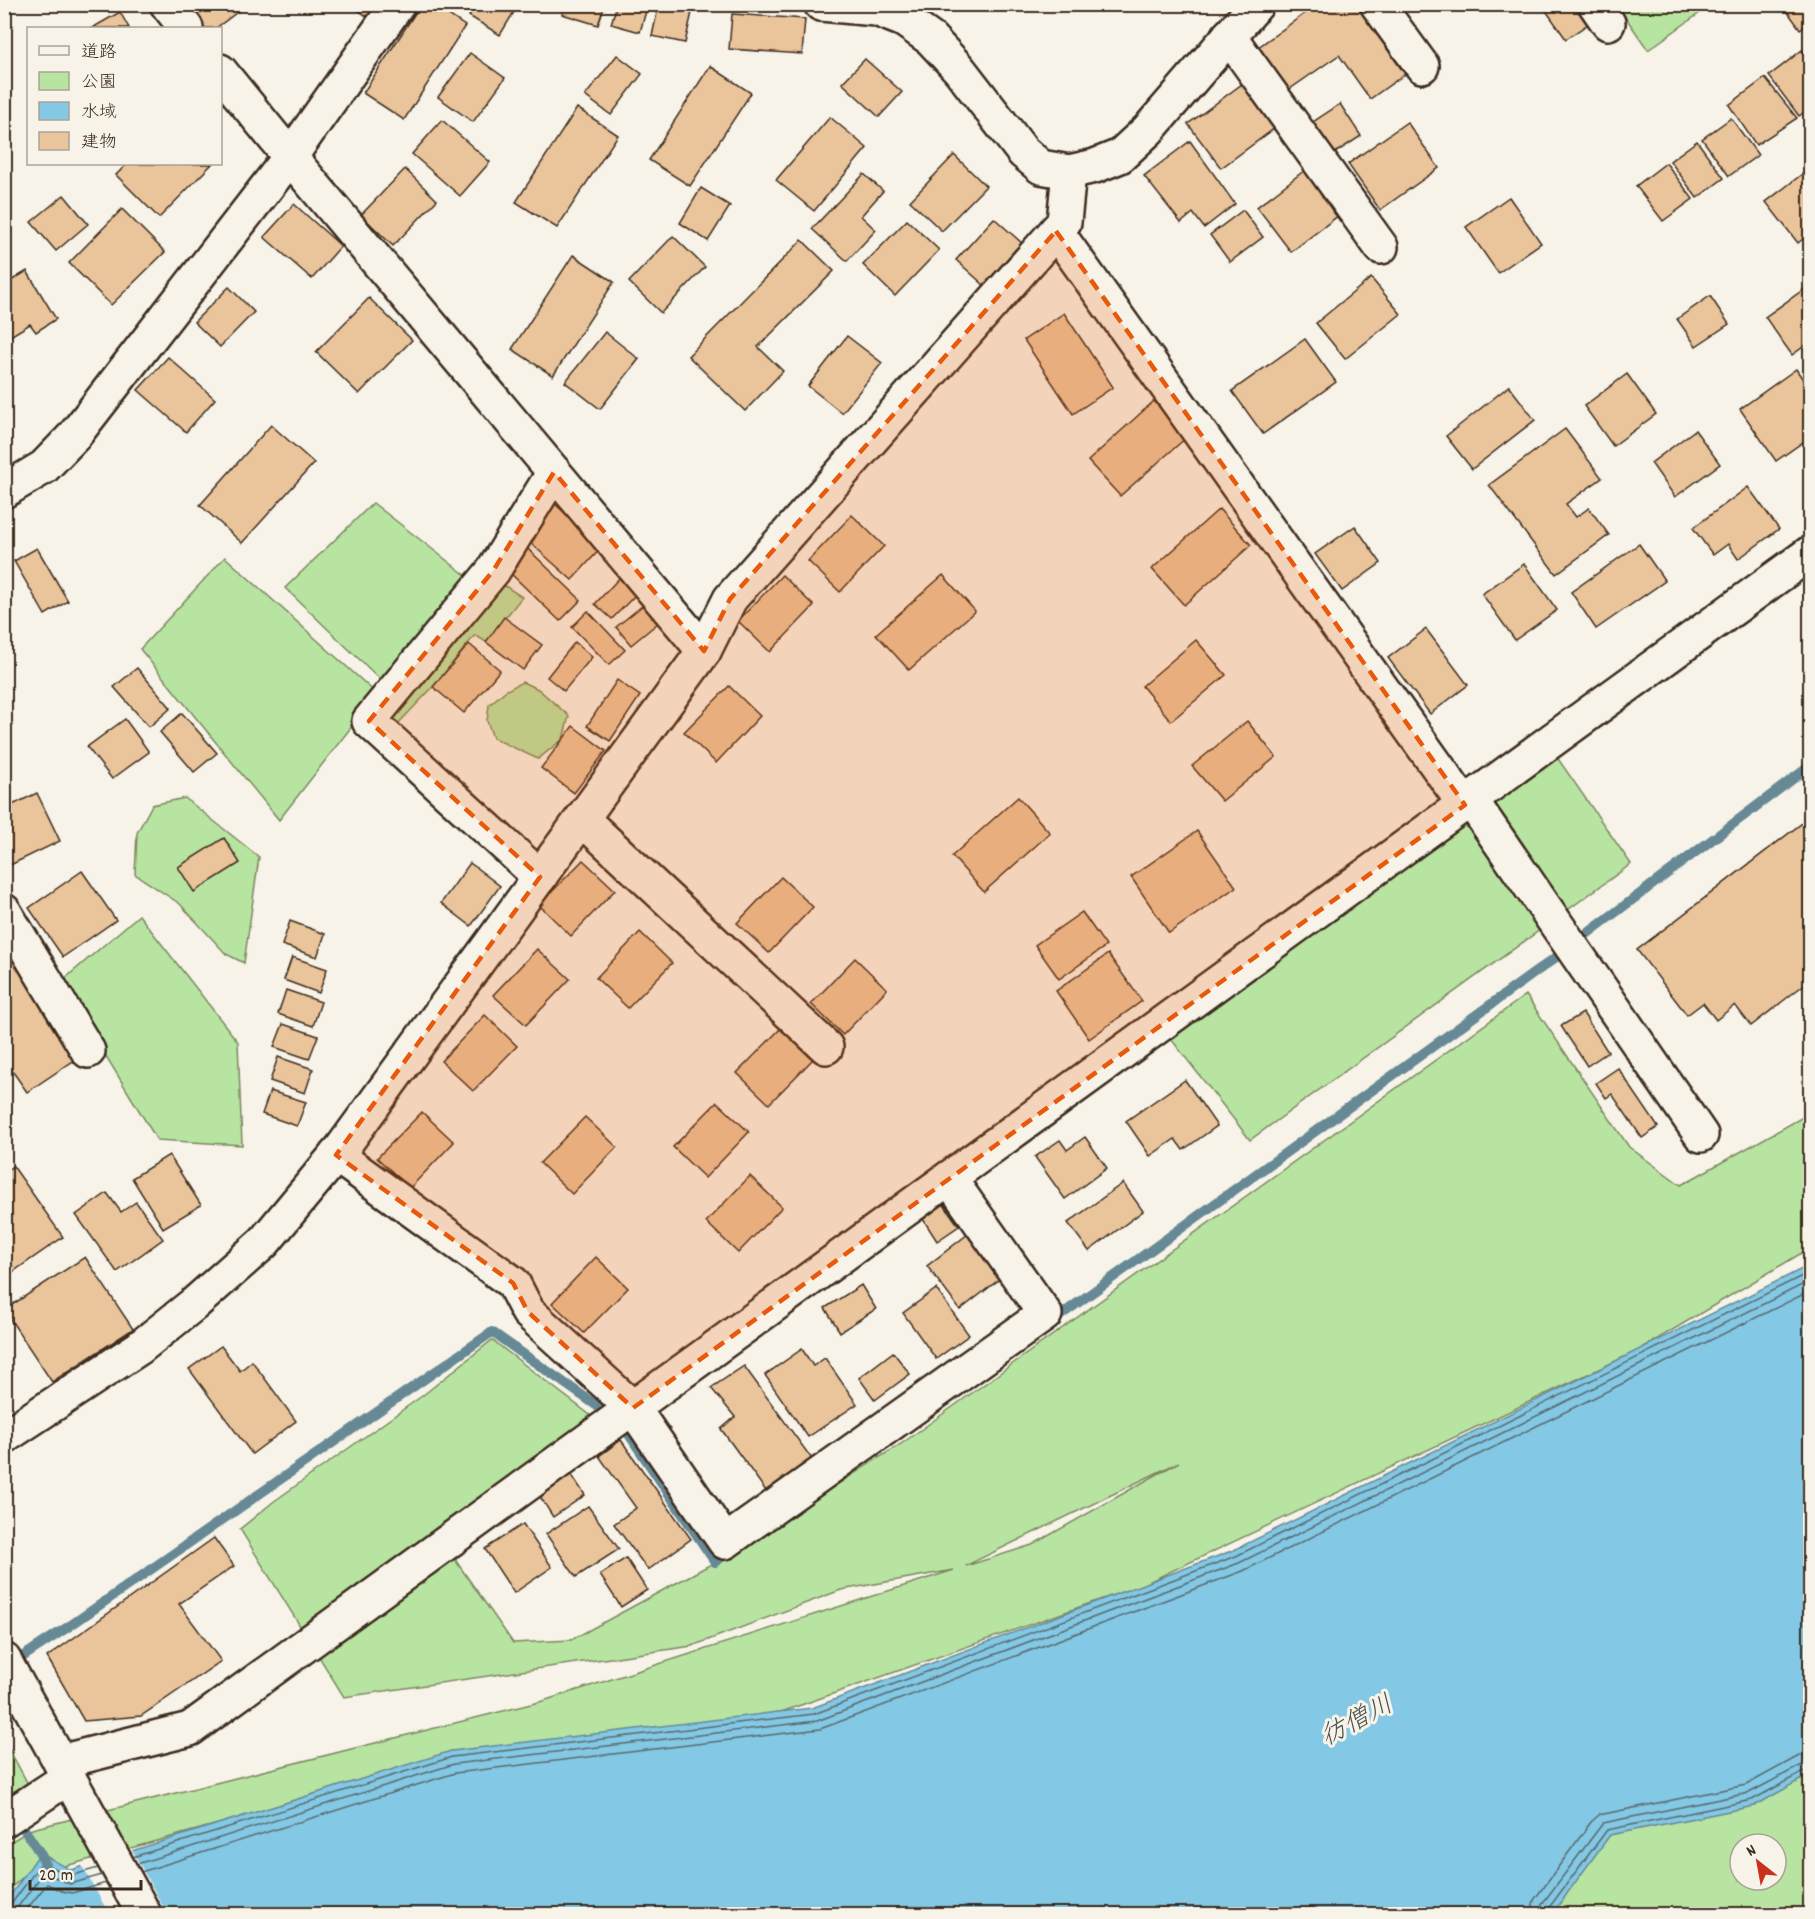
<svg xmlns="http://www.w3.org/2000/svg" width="1815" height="1919" font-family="Dekko,'Klee One',sans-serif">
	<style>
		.green { fill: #b8e4a2; stroke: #7a8760; stroke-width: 1.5; fill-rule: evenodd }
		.water { fill: #83c8e4; stroke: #668995; stroke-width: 1.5 }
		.pier { fill: #f7f3e8 }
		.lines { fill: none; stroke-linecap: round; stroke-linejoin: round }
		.shore { stroke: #58696d; stroke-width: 1.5 }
		.stream { stroke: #668995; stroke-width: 10 }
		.building { fill: #eac49a; stroke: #3b2a1e; stroke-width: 1.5 }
		.minor-casing { stroke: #3b2a1e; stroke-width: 38 }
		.tertiary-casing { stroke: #3b2a1e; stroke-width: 38 }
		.minor { stroke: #f7f3e8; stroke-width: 33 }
		.tertiary { stroke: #f7f3e8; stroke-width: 33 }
		.marked { fill: #e8590c; fill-opacity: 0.2; stroke: #e8590c; stroke-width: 4.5; stroke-dasharray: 12 8; stroke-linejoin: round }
		.labels { text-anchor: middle; stroke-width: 6; stroke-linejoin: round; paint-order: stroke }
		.water-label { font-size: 26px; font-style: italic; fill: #4d5250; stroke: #f7f3e8 }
	</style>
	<rect width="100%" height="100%" fill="#f7f3e8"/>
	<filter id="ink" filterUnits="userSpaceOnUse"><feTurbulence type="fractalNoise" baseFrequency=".0167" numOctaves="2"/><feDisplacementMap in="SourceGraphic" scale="12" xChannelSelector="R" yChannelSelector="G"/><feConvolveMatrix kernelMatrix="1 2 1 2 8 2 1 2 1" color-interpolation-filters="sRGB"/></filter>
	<g filter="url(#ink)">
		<g class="green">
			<polygon points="1617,5 1711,5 1648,50"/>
			<polygon points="373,503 472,580 385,684 285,588"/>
			<polygon points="225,557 377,694 279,820 140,649"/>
			<polygon points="499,582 522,597 486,642 475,635 433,687 394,728 369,721"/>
			<polygon points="522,682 538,689 569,716 563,739 538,759 493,738 487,721 489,705 505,691"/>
			<polygon points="1554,753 1631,864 1250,1140 1160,1025"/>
			<polygon points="185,798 259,857 244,963 226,954 180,904 135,874 137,833 152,805"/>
			<polygon points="139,915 238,1042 242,1145 157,1140 61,982"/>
			<path d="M1526,995l103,152 52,38 129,-72v135l-171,102 -497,235 -358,126 -555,110 -207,57 -17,15v-48l27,-16 511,-128 411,-131 -113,20 -149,56 -348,51 -104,-168 33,-27 149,-106 70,-56 102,78 -125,94 -13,49 57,82 58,-3 144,-78 186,-118zM1179,1462l-147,83 -66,21 1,-1z"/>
			<polygon points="8,1747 29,1786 5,1800 5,1750"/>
			<path d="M1810,1773v141h-408l197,-94zM1740,1844h36v36h-36z"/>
		</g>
		<polygon class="water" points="1810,1265 1810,1775 1754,1806 1610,1835 1552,1914 5,1914 5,1903 40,1853 71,1870 451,1751 812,1708 1234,1550"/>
		<polygon class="pier" points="131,1848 167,1914 109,1914 81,1864"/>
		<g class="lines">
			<g class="shore">
				<polyline points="133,1857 452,1757 814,1714 1236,1556 1810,1272"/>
				<polyline points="137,1864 454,1764 817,1721 1239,1563 1810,1281"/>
				<polyline points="141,1872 455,1773 820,1729 1243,1571 1810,1291"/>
				<polyline points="4,1905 12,1903 42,1862 70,1876 98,1868"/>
				<polyline points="4,1913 17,1908 44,1872 70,1884 102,1875"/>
				<polyline points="23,1914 47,1884 62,1891 72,1893 106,1883"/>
				<polyline points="1531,1914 1534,1900 1591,1822 1599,1815 1746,1785 1799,1756 1810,1754"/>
				<polyline points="1540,1914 1542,1904 1603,1823 1749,1793 1802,1765 1810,1763"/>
				<polyline points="1547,1914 1548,1909 1607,1830 1752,1800 1806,1771 1810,1771"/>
			</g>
			<g class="stream">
				<polyline points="1050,1323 1555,958 1810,766"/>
				<polyline points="10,1665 71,1625 492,1332 600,1408 628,1433 715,1562 732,1550"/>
				<polyline points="4,1799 40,1853 46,1865"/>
			</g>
		</g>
		<g class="building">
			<polygon points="184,4 248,4 216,28 202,28"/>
			<polygon points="350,4 379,4 369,18"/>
			<polygon points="421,4 432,4 465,26 404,120 363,93"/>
			<polygon points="476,4 502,4 514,12 500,35 469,16"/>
			<polygon points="565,4 605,4 598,25 562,14"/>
			<polygon points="617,4 648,4 640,32 611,24"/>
			<polygon points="659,4 678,4 693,8 685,43 652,36"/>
			<polygon points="1318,4 1356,4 1405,74 1370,99 1339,55 1287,91 1257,48"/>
			<polygon points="1578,4 1591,22 1566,39 1542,5"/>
			<polygon points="1782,4 1810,4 1810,22 1800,29"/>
			<polygon points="120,12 129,28 92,28"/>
			<polygon points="732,14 805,19 802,54 729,49"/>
			<polygon points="1802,50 1810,61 1810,108 1799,116 1769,76"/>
			<polygon points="470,53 505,78 473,122 438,97"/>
			<polygon points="617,55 642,74 611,115 585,96"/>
			<polygon points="865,59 902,92 879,117 842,83"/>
			<polygon points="710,66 751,93 690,186 649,160"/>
			<polygon points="1765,78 1797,118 1756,145 1729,105"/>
			<polygon points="1242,84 1275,128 1221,168 1188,124"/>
			<polygon points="1340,104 1361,136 1335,153 1313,122"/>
			<polygon points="577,108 618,135 557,228 516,202"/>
			<polygon points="830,117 867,148 814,211 776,180"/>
			<polygon points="1731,118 1758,155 1729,176 1702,139"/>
			<polygon points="442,120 490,162 460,196 412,154"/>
			<polygon points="1407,122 1439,168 1380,210 1348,164"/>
			<polygon points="1190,141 1235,204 1204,228 1193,213 1181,223 1144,176"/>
			<polygon points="1697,141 1724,178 1697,198 1670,161"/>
			<polygon points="954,155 986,186 942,231 910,201"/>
			<polygon points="1666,163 1693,199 1663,221 1636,186"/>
			<polygon points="127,164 212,164 159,218 116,175"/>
			<polygon points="1810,168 1810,233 1798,243 1766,202"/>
			<polygon points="405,169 437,200 393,246 361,215"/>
			<polygon points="1305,170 1339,215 1291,252 1257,207"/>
			<polygon points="864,174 883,191 861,216 876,230 847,261 812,229"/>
			<polygon points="701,188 730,206 708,241 680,223"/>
			<polygon points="64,195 88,224 56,251 31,222"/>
			<polygon points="1509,197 1541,243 1498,273 1466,227"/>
			<polygon points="294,204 341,246 312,279 264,237"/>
			<polygon points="122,209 165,252 111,305 69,263"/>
			<polygon points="1243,210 1263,237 1230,262 1210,235"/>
			<polygon points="994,218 1023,244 985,286 956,260"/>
			<polygon points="907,220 939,250 895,296 863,265"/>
			<polygon points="673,236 705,267 661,313 629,282"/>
			<polygon points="802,240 834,271 758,347 783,371 745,411 688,356"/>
			<polygon points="573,255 614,282 553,376 512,349"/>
			<polygon points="27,271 56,319 36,332 30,324 4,340 4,285"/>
			<polygon points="1371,278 1401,314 1345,359 1316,323"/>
			<polygon points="229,287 254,312 220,347 194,322"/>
			<polygon points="1807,287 1810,292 1810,342 1792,355 1765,317"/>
			<polygon points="1710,296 1729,324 1696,346 1677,319"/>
			<polygon points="369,298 412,340 359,394 316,352"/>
			<polygon points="1064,313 1113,387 1073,414 1024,340"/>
			<polygon points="605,332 639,359 600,409 565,382"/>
			<polygon points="847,336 882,363 842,413 808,386"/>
			<polygon points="1305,339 1336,382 1263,434 1232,391"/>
			<polygon points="168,357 215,399 186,432 138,390"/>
			<polygon points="1796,369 1810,390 1810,437 1776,461 1740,409"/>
			<polygon points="1627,374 1656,414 1613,446 1584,406"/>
			<polygon points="1509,386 1535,420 1472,469 1446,436"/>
			<polygon points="1154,401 1187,437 1120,496 1088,461"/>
			<polygon points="271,425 314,463 242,543 200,505"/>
			<polygon points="1565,429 1602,478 1566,504 1576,517 1589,508 1609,535 1556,574 1489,485"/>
			<polygon points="1695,430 1720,464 1675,497 1651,463"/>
			<polygon points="1748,487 1779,529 1738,559 1728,544 1713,555 1693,528"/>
			<polygon points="555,504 602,547 572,580 525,538"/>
			<polygon points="1219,509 1251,545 1184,605 1152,569"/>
			<polygon points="852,515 884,546 840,592 808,561"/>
			<polygon points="1355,526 1381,563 1342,591 1315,554"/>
			<polygon points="1639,544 1665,581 1596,629 1571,592"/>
			<polygon points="37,548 68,601 45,615 14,561"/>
			<polygon points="528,549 581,600 560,621 507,570"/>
			<polygon points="1524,564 1557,610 1515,640 1482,594"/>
			<polygon points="622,575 639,591 612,619 595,604"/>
			<polygon points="782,575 814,606 770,652 738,621"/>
			<polygon points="943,575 975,611 909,670 876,634"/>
			<polygon points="648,601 663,619 631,645 616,627"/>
			<polygon points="588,611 625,650 609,665 572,627"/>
			<polygon points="504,617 542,645 523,670 486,642"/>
			<polygon points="1426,629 1468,685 1430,714 1388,658"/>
			<polygon points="1196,640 1226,675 1171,721 1142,686"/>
			<polygon points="575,642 592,657 564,691 547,677"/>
			<polygon points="469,644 500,670 464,713 433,687"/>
			<polygon points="137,668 171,708 149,727 114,687"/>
			<polygon points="617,680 640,696 610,741 587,726"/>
			<polygon points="729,686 760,716 716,763 684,732"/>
			<polygon points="182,713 217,753 194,772 160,732"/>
			<polygon points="125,719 149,752 112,779 87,747"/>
			<polygon points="1247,721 1276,757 1222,801 1192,766"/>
			<polygon points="573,726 606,751 574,793 541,768"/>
			<polygon points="37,793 60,841 4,868 4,809"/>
			<polygon points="1018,797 1050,833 984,892 952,856"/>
			<polygon points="1810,817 1810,980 1751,1026 1735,1005 1716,1020 1703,1003 1687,1015 1637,950"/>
			<polygon points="1197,831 1236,887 1169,933 1131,877"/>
			<polygon points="224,838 240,863 194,892 178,867"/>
			<polygon points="583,860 615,890 571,936 539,905"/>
			<polygon points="470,863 500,886 471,926 441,903"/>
			<polygon points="82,871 116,920 63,957 29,908"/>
			<polygon points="781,877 813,907 769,953 737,923"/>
			<polygon points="1082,912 1106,946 1059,979 1035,945"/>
			<polygon points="290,921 325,934 317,957 282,945"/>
			<polygon points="4,925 88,1051 27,1092 4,1059"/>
			<polygon points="640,932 672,963 628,1008 596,978"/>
			<polygon points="537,949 570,979 526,1025 493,995"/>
			<polygon points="1108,954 1142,1001 1089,1039 1056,991"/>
			<polygon points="292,957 327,969 319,993 284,980"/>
			<polygon points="855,958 887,989 843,1035 811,1004"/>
			<polygon points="286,990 321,1002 313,1026 278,1014"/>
			<polygon points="1583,1013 1608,1052 1587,1066 1561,1026"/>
			<polygon points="485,1015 517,1046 473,1091 441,1061"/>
			<polygon points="283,1024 318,1036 309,1059 274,1047"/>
			<polygon points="782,1027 814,1058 769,1104 737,1073"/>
			<polygon points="278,1057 313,1069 305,1093 270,1081"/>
			<polygon points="1618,1068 1658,1127 1642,1138 1612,1094 1606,1098 1596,1083"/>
			<polygon points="1185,1080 1217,1126 1183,1150 1175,1139 1150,1156 1126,1121"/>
			<polygon points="270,1091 306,1102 297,1126 262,1114"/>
			<polygon points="717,1102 749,1132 705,1178 673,1147"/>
			<polygon points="422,1112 454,1142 410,1188 377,1158"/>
			<polygon points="585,1117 617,1147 572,1194 540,1163"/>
			<polygon points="1085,1137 1107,1168 1065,1199 1035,1157 1060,1140 1067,1150"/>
			<polygon points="169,1155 201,1205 163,1228 132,1178"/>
			<polygon points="13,1166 63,1237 4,1278 4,1172"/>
			<polygon points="750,1176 782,1207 738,1253 706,1222"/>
			<polygon points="1123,1183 1143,1211 1089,1251 1068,1223"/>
			<polygon points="107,1193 121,1212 136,1202 163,1239 117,1272 76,1215"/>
			<polygon points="942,1202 959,1226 937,1241 921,1216"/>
			<polygon points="968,1234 1001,1278 960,1310 927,1266"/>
			<polygon points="85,1257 133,1329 52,1382 4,1310"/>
			<polygon points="596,1257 628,1288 584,1333 552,1303"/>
			<polygon points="861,1285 876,1309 840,1332 825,1308"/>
			<polygon points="936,1289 969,1335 936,1359 903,1313"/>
			<polygon points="221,1346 240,1371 252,1361 296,1421 252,1454 189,1369"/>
			<polygon points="802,1349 813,1366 825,1358 857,1404 808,1437 765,1375"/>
			<polygon points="893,1352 910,1374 875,1400 859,1378"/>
			<polygon points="744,1366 812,1459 766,1491 721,1429 735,1417 711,1388"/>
			<polygon points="621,1440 691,1539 648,1570 614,1524 636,1508 599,1456"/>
			<polygon points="571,1474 585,1495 553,1517 539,1495"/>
			<polygon points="588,1506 619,1549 576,1577 546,1534"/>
			<polygon points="523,1524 552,1567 514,1593 485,1549"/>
			<polygon points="214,1538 234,1566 179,1604 221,1661 141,1716 84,1721 47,1657"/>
			<polygon points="626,1558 647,1590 621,1607 600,1575"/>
		</g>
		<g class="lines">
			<defs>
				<g id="minor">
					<polyline points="167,4 186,28"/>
					<polyline points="821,4 876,9 904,20 931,39 959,69 1023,152 1041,167 1069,172 1095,166 1120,156 1148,130 1257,4"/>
					<polyline points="1377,4 1422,66"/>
					<polyline points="1595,4 1608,23"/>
					<polyline points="1229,36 1381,247"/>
					<polyline points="220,71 290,157 704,651"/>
					<polyline points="1056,231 1465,805"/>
					<polyline points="4,491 44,467 74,436 290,157 398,4"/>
					<polyline points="1471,800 1701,1135"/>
					<polyline points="582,819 826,1047"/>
					<polyline points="540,877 369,721 493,571 554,472"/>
					<polyline points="4,911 88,1051"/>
					<polyline points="336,1155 513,1283 528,1312 633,1408 725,1542 1045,1314 949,1178"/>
					<polyline points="4,1437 139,1348 194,1304 264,1242 342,1148 704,651 730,599 1064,222 1069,172"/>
					<polyline points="60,1762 190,1729 1810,553"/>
					<polyline points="4,1820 69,1777"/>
				</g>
				<polyline id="tertiary" points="4,1660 144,1914"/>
			</defs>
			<use href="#minor" class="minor-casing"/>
			<use href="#tertiary" class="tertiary-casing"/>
			<use href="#minor" class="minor"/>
			<use href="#tertiary" class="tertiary"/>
		</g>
	</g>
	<path class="marked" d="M1056,231l409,574 -832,603 -105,-96 -15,-29 -177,-128 204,-278 -171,-156 124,-150 61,-99 150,179 26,-52z"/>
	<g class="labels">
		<g class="water-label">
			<text transform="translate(1356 1719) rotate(-28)" y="9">彷僧川</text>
		</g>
	</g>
	<rect width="1815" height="1919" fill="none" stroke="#f7f3e8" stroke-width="24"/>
	<rect x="12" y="12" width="1791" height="1895" fill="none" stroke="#3b2a1e" stroke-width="2" filter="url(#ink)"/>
	<rect x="27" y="27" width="195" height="138" fill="#f7f3e8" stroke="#aca397" stroke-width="1.5"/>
	<rect x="39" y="46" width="30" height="9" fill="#f7f3e8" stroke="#aca397" stroke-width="1.5"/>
	<text x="81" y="57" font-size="18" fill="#3b2a1e">道路</text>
	<rect x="39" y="72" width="30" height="18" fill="#b8e4a2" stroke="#aca397" stroke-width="1.5"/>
	<text x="81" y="87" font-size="18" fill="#3b2a1e">公園</text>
	<rect x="39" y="102" width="30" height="18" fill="#83c8e4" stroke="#aca397" stroke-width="1.5"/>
	<text x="81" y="117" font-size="18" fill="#3b2a1e">水域</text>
	<rect x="39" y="132" width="30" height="18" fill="#eac49a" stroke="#aca397" stroke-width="1.5"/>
	<text x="81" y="147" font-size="18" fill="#3b2a1e">建物</text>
	<g transform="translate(1758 1862) rotate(329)"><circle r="28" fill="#f7f3e8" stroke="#aca397" stroke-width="1.5"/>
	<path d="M0-4.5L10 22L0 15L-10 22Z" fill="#c8321e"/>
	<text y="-9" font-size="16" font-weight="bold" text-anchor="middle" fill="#3b2a1e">N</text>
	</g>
	<path d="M30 1880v9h111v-9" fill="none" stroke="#3b2a1e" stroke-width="3"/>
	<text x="39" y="1880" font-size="18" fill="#3b2a1e" stroke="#f7f3e8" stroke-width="4.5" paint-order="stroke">20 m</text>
</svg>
